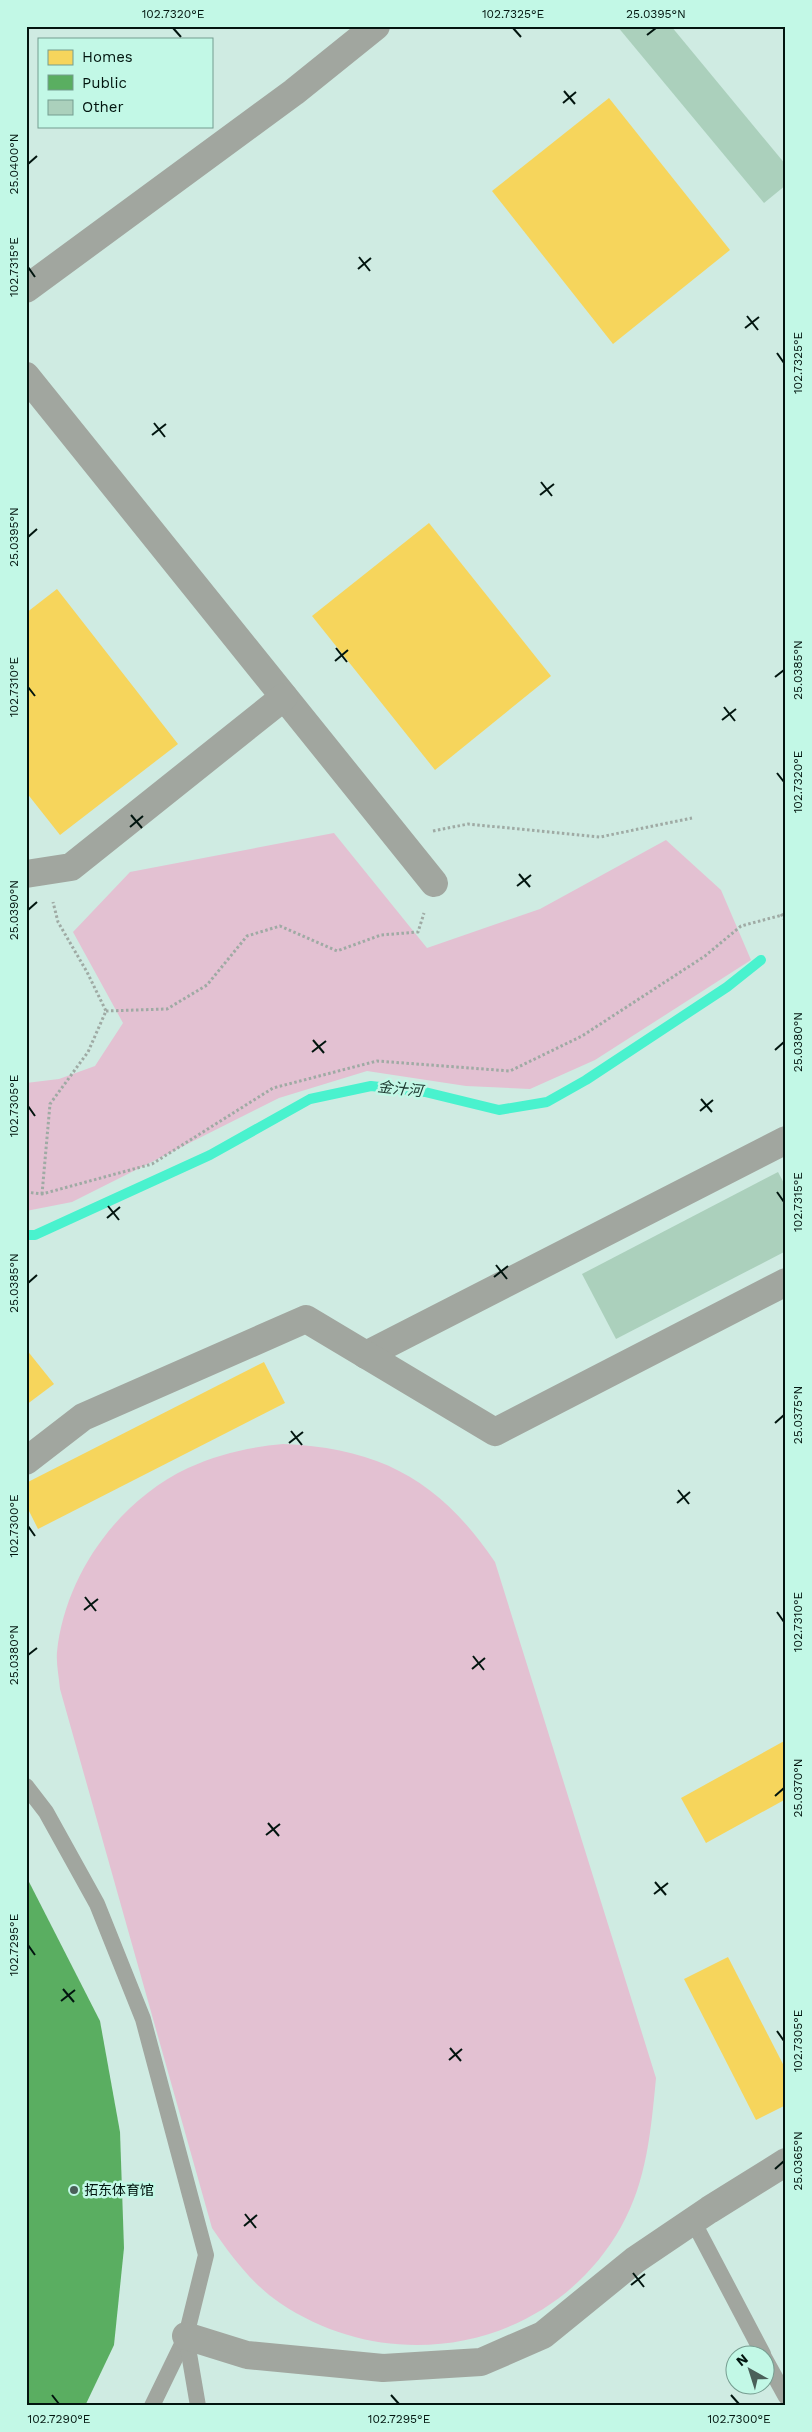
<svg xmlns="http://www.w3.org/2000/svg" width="812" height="2432" font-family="'Work Sans','Noto Sans SC',sans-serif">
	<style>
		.green { fill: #e3c1d2 }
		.homes { fill: #f6d55c }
		.public { fill: #5aae61 }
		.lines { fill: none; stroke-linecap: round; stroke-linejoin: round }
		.stream { stroke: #49f2ce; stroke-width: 10 }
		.building { fill: #abd0bc }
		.path { stroke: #9faaa4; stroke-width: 3; stroke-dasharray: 2.5 2.5; stroke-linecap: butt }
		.lane { stroke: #a1a69f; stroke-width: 16 }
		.street { stroke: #a1a69f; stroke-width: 28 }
		.ticks { fill: none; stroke: #02150f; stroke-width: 2 }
		.poi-dot { fill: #4a6059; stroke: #c2f8e6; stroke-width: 2 }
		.labels { text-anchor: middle; stroke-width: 5; stroke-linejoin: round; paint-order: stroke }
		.poi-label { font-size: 14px; fill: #02150f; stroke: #c2f8e6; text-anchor: start }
		.water-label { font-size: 15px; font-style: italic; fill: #203d34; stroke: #c2f8e6 }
		.neatline { fill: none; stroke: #02150f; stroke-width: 2 }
		.ticks-label { font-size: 12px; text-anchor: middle; fill: #02150f }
	</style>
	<rect width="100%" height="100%" fill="#cfebe2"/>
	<g class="green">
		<polygon points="334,833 427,948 540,909 666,840 721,890 751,960 595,1060 530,1089 466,1086 367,1071 279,1098 72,1202 26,1211 26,1083 59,1079 95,1066 123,1023 73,932 130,872"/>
		<path d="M283,1444c98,4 157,37 212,118l161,516c-5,52 -9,103 -35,149 -69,122 -227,153 -341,76 -28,-19 -49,-47 -68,-75l-152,-539c-1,-12 -4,-25 -3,-37 8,-77 61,-151 131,-184 31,-14 62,-21 95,-24z"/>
	</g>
	<g class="homes">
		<polygon points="609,98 730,250 613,344 492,191"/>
		<polygon points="429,523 551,676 435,770 312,616"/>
		<polygon points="57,589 178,744 60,835 26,792 26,613"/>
		<polygon points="26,1349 54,1384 26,1405"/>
		<polygon points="264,1362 285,1403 38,1529 26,1505 26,1483"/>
		<polygon points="786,1740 786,1799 706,1843 681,1798"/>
		<polygon points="728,1957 786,2070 786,2105 756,2120 684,1979"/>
	</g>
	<polygon class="public" points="26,1876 100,2021 120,2132 124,2248 114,2345 85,2406 26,2406"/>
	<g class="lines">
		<polyline class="stream" points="26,1235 35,1235 210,1155 310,1099 371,1086 425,1092 499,1110 547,1102 586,1080 727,987 761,960"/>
	</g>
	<g class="building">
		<polygon points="617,26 671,26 786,165 786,185 764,203"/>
		<polygon points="778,1172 786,1187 786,1251 616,1339 582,1274"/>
	</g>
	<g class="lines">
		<g class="path">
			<polyline points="433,831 468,824 600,837 692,818"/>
			<polyline points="781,914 786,922"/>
			<polyline points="106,1011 167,1009 207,985 247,936 280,926 337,951 381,935 418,932 424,913"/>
			<polyline points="26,1192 42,1194 152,1164 273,1088 377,1061 510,1071 582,1036 705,956 741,926 786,914"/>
			<polyline points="42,1194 50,1104 88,1052 106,1011 87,972 58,922 53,902"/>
		</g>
		<g class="lane">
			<polyline points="26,1786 46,1812 97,1904 143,2019 206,2255 186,2336 152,2406"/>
			<polyline points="693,2221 763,2354"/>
			<polyline points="186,2336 198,2406"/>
			<polyline points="764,2357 786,2397"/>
		</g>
		<g class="street">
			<polyline points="26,289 294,92 376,26"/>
			<polyline points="26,376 434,883"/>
			<polyline points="26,874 71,867 284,697"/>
			<polyline points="366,1355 786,1140"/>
			<polyline points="26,1461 83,1417 306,1319 495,1432 786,1282"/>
			<polyline points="186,2336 247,2355 383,2368 481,2362 543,2335 635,2260 709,2210 786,2162"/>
		</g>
	</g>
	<path class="ticks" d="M173,28l8,9M513,28l8,9M647,35l9,-7M564,91l11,13M563,103l13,-11M28,164l9,-8M359,257l11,14M28,267l7,10M358,269l13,-11M747,316l11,14M745,328l14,-11M777,353l7,10M154,423l11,14M152,435l14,-11M541,482l11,14M540,495l14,-11M28,537l9,-8M336,648l11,14M335,661l13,-11M775,677l9,-7M28,687l7,9M724,707l11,14M722,720l14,-11M777,773l7,9M131,815l11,13M130,827l13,-11M519,874l11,13M517,886l14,-11M28,910l9,-8M313,1040l11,13M775,1050l9,-8M312,1052l14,-11M701,1099l11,13M28,1106l7,10M700,1111l13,-11M777,1192l7,10M108,1206l11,14M107,1218l13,-11M496,1265l11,14M494,1277l14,-11M28,1283l9,-8M775,1423l9,-8M291,1431l11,14M289,1443l14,-11M678,1490l11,14M677,1503l13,-11M28,1526l7,10M85,1597l11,14M84,1610l14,-11M777,1612l7,10M28,1655l9,-7M473,1656l11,14M472,1669l13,-11M775,1796l9,-8M268,1823l11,13M266,1835l14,-11M655,1882l11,13M654,1894l14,-11M28,1945l7,10M63,1989l11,13M61,2001l14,-11M777,2031l7,10M450,2048l11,13M449,2060l13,-11M775,2169l9,-8M245,2214l11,14M244,2226l13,-11M633,2273l11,14M631,2285l14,-11M52,2395l7,9M391,2395l8,9M731,2395l8,9"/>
	<circle class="poi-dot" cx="74" cy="2190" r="5"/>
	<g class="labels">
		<g class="poi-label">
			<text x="84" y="2195">拓东体育馆</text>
		</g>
		<g class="water-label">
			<text transform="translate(400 1089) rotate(6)" y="5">金汁河</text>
		</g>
	</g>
	<rect width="812" height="2432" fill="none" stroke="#c2f8e6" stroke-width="55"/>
	<rect x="38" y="38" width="175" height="90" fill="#c2f8e6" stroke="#759d90"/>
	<rect x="48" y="50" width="25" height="15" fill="#f6d55c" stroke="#759d90"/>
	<text x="82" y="62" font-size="15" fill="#02150f">Homes</text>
	<rect x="48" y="75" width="25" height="15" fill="#5aae61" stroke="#759d90"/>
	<text x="82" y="88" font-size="15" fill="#02150f">Public</text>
	<rect x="48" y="100" width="25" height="15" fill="#abd0bc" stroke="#759d90"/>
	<text x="82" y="112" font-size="15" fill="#02150f">Other</text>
	<g transform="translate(750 2370) rotate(321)"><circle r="24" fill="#c2f8e6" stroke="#759d90"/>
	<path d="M0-4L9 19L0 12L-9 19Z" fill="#4a6059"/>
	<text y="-8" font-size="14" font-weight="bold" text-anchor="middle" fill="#02150f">N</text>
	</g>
	<rect x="28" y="28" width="756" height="2376" class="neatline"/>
	<g class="ticks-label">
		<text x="173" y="18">102.7320°E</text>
		<text x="513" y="18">102.7325°E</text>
		<text x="656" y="18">25.0395°N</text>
		<text transform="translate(14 164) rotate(-90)" y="4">25.0400°N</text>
		<text transform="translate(14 267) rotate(-90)" y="4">102.7315°E</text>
		<text transform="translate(798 363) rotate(-90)" y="4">102.7325°E</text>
		<text transform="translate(14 537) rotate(-90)" y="4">25.0395°N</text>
		<text transform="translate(798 670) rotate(-90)" y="4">25.0385°N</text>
		<text transform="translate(14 687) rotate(-90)" y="4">102.7310°E</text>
		<text transform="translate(798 782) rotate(-90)" y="4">102.7320°E</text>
		<text transform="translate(14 910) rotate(-90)" y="4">25.0390°N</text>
		<text transform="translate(798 1042) rotate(-90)" y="4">25.0380°N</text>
		<text transform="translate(14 1106) rotate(-90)" y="4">102.7305°E</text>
		<text transform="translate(798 1202) rotate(-90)" y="4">102.7315°E</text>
		<text transform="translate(14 1283) rotate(-90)" y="4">25.0385°N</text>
		<text transform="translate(798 1415) rotate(-90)" y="4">25.0375°N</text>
		<text transform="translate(14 1526) rotate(-90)" y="4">102.7300°E</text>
		<text transform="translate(798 1622) rotate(-90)" y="4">102.7310°E</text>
		<text transform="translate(14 1655) rotate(-90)" y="4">25.0380°N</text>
		<text transform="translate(798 1788) rotate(-90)" y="4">25.0370°N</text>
		<text transform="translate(14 1945) rotate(-90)" y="4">102.7295°E</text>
		<text transform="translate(798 2041) rotate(-90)" y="4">102.7305°E</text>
		<text transform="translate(798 2161) rotate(-90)" y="4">25.0365°N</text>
		<text x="59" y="2423">102.7290°E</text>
		<text x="399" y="2423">102.7295°E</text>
		<text x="739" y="2423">102.7300°E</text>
	</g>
</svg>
